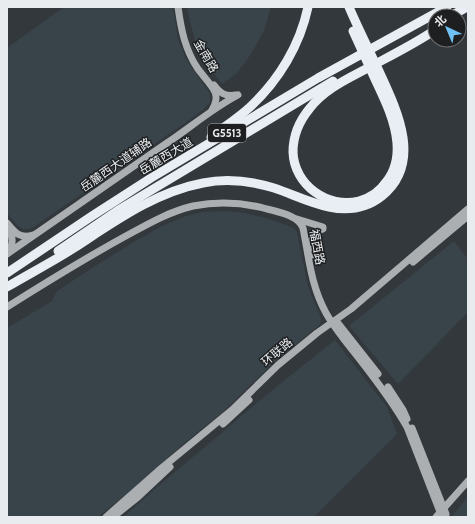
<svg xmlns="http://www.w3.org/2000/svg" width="475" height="524" font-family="Cabin,'Noto Sans SC',sans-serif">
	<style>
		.built { fill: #39434a }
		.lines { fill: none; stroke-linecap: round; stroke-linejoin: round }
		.secondary { stroke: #abafb2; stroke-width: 7 }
		.highway { stroke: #e8eef3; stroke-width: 9 }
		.labels { text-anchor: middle; stroke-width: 3; stroke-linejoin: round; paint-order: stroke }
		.shield { fill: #1d1f21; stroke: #acaeb0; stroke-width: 1 }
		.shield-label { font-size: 11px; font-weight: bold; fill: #e9ecee }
		.street-label { font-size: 12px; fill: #e9ecee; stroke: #1d1f21 }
	</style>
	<rect width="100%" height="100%" fill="#33383c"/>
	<g class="built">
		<polygon points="64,7 173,7 178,39 186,59 210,94 210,102 203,110 182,125 35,226 31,229 23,229 17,225 7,213 7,48"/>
		<polygon points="187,7 271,7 264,31 255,47 247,60 236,74 222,84 210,69 197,47 190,22"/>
		<polygon points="224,211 245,213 269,219 294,228 297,232 308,286 321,318 320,324 317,327 271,365 223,412 187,441 124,496 98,517 7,517 7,328 52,301 57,291 103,261 137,240 162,226 183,217 202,212"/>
		<polygon points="454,241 468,259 468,312 398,384 349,326"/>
		<polygon points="335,340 387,407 397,434 314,517 123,517 156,488 276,387"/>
		<polygon points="468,497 468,517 451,517"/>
	</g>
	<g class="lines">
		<g class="secondary">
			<path d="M178,7c3,22 7,43 20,62 5,7 14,16 17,23 3,7 0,13 -3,18"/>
			<path d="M214,85c6,8 11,12 22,10"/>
			<path d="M297,219l26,8v2c-13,4 -13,15 -11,26"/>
			<path d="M7,223c8,10 13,16 26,12"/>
			<path d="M8,253c5,-8 6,-16 0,-24"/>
			<path d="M7,254c53,-37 107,-74 160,-111 24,-16 46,-35 71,-48"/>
			<polyline points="413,262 468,216"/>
			<path d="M7,307c38,-24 77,-48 117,-70 22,-12 44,-25 69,-31 25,-5 49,-4 74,3 9,2 25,6 31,12 3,2 4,5 5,7 6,30 8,58 23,85 9,16 21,30 32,44 18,23 35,45 49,70l35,90"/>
			<polyline points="337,322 378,374"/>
			<polyline points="388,387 403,410 407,419"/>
			<polyline points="223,424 249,400"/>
			<polyline points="412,428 446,514"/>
			<polyline points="106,517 158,471 232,410 278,365 317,333 351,309 468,209"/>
			<polyline points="113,517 138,497 170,467"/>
			<polyline points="436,517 468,481"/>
		</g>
		<g class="highway">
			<polyline points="451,16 467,7"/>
			<path d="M353,31c7,15 14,31 21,46 10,21 21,43 23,66 1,14 -2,28 -11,39 -6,9 -16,16 -27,19 -31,8 -65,-16 -66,-49 0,-16 7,-32 17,-44 14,-18 35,-28 54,-38 24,-13 49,-25 71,-40"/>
			<path d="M211,137c13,-10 27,-19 39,-30 29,-27 50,-62 58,-100"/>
			<polyline points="58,251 120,209 333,81"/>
			<polyline points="7,273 92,216 151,178 318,78 447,7"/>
			<path d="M7,287c22,-13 45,-25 67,-39 40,-26 81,-56 129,-65 24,-5 48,-2 71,5 18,6 36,15 55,19 19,4 38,1 53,-11 42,-34 14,-88 -4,-127 -10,-21 -20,-41 -29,-62"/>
		</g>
	</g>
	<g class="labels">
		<rect class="shield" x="208" y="124" width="38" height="18" rx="3"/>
		<g class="shield-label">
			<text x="227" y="137">G5513</text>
		</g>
		<g class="street-label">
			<text transform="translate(206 56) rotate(60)" y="4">金南路</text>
			<text transform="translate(166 156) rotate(-31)" y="4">岳麓西大道</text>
			<text transform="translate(116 165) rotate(-35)" y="4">岳麓西大道辅路</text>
			<text transform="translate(317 247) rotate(79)" y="4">福西路</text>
			<text transform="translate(277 352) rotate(-40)" y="4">环联路</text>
		</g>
	</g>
	<rect width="475" height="524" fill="none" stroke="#e9ecee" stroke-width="16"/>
	<g transform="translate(447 28) rotate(316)"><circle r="19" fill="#1d1f21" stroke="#6f7173"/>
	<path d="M0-3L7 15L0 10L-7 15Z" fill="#70c2f4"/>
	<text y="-6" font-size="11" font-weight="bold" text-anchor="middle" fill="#e9ecee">北</text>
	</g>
</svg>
